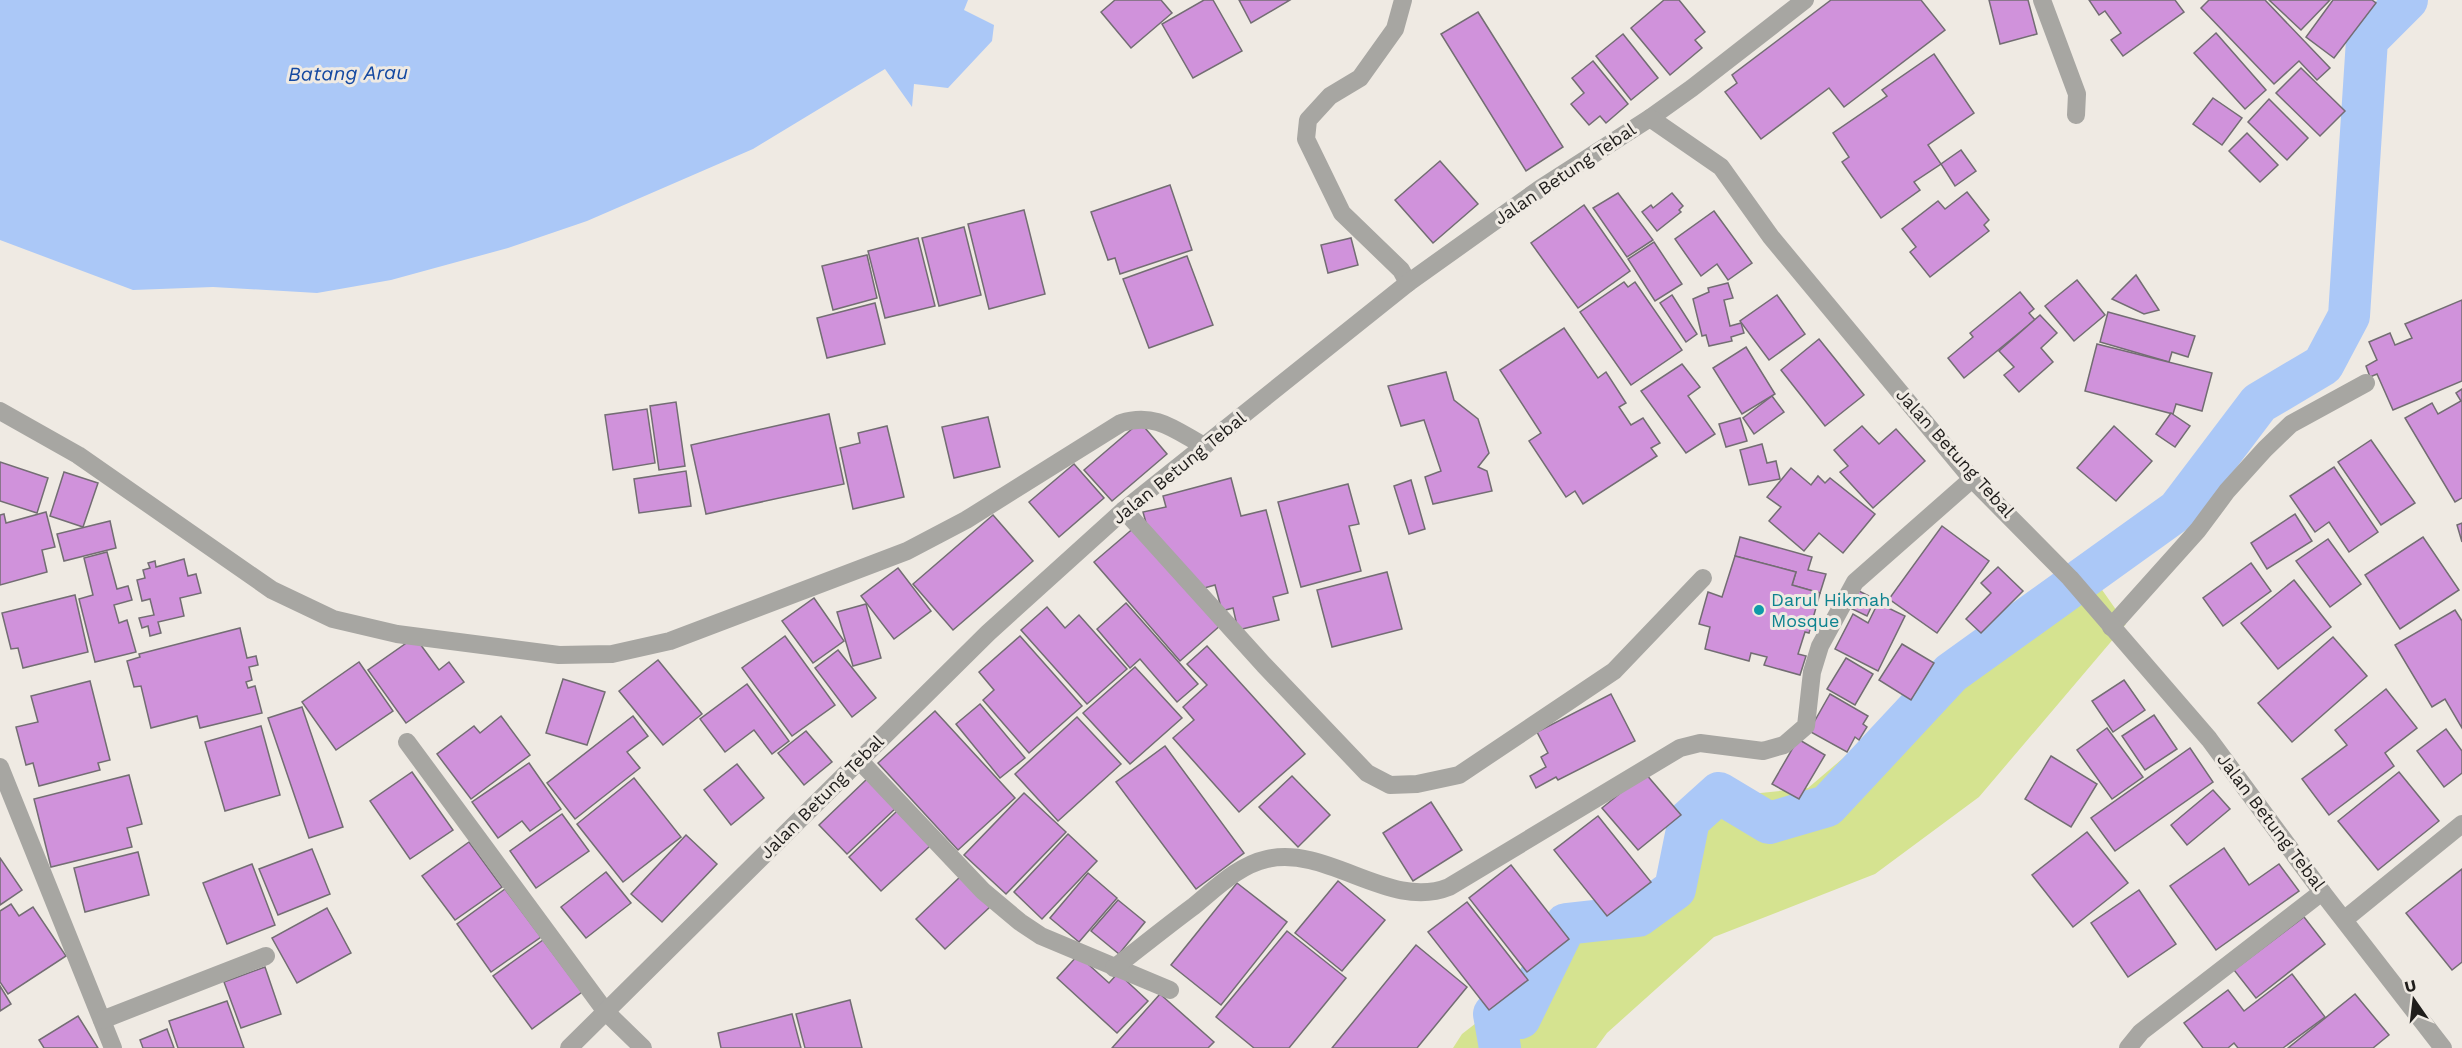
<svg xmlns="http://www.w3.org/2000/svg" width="2462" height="1048" font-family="'Work Sans',sans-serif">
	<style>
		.green { fill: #d5e390 }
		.water { fill: #abc8f7 }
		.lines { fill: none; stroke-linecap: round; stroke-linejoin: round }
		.canal { stroke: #abc8f7; stroke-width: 42 }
		.building { fill: #d092db; stroke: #736d73; stroke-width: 1.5 }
		.service { stroke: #a7a6a2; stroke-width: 18 }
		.minor { stroke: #a7a6a2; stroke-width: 18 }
		.tertiary { stroke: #a7a6a2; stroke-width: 18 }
		.culture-dot { fill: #0f9aa8; stroke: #efeae3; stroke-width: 2 }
		.labels { text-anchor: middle; stroke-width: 6; stroke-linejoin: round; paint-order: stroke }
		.street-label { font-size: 18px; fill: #1f1d1b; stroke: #efeae3 }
		.culture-label { font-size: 18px; fill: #0d838f; stroke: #efeae3; text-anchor: start }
		.water-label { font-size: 20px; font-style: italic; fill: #1449a1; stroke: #efeae3 }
	</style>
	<rect width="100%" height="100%" fill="#efeae3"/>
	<polygon class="green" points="2079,557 2126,624 1979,797 1875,874 1714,937 1607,1033 1596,1048 1453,1048 1462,1034 1691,856 1692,800 1808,788"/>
	<polygon class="water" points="0,0 968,0 964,10 994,25 992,41 948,88 914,84 912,107 885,69 753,149 587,221 508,248 391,280 317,293 213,287 133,290 0,240"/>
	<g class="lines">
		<polyline class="canal" points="1500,1048 1494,1014 1520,1018 1566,924 1638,916 1675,889 1689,820 1719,793 1769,823 1827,806 1951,673 2178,510 2259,403 2323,365 2349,316 2367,40 2407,0"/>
	</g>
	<g class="building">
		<polygon points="1115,0 1161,0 1172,13 1131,48 1101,12"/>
		<polygon points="1204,0 1213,0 1242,51 1193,78 1162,24"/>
		<polygon points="1239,0 1290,0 1251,23"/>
		<polygon points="1664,0 1679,0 1705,32 1695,40 1702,48 1670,75 1631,28"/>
		<polygon points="1831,0 1921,0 1945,30 1844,107 1829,88 1761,139 1725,92 1737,83 1732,75"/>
		<polygon points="1989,0 2028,0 2037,34 2000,44"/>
		<polygon points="2089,0 2175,0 2184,12 2123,56 2111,40 2121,33 2105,11 2099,15"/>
		<polygon points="2209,0 2265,0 2330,68 2317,80 2299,61 2274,84 2201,8"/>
		<polygon points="2269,0 2330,0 2301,30"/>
		<polygon points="2333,0 2372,0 2376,3 2334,58 2306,37"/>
		<polygon points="1478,12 1563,147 1526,171 1441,34"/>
		<polygon points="2216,33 2266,90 2245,109 2194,53"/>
		<polygon points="1623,34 1658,78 1631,100 1596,56"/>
		<polygon points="1934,54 1974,113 1928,145 1941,164 1914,182 1920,190 1881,218 1842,162 1849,157 1833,133 1887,96 1882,90"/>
		<polygon points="1593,61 1628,104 1606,123 1600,116 1589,125 1571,104 1584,93 1572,78"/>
		<polygon points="2301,68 2345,111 2320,136 2276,93"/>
		<polygon points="2213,98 2242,118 2222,145 2193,124"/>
		<polygon points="2269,99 2308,138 2287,160 2248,122"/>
		<polygon points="2247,133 2278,165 2260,182 2229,151"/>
		<polygon points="1961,150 1976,171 1955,186 1941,164"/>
		<polygon points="1440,161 1478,204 1433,243 1395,200"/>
		<polygon points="1170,185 1192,250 1120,274 1115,258 1108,260 1091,212"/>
		<polygon points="1967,192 1989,220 1984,225 1989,231 1930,277 1910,252 1916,247 1902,229 1938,201 1945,209"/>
		<polygon points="1618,193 1653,240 1627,257 1593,208"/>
		<polygon points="1672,193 1683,206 1679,210 1681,212 1657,231 1642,212 1651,205 1653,208"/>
		<polygon points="1584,205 1630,271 1578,308 1531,243"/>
		<polygon points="1024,210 1045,294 989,309 968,224"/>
		<polygon points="1714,211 1752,263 1728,280 1717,264 1701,276 1675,239"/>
		<polygon points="964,227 981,295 939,306 922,238"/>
		<polygon points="918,238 935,306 885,318 868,251"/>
		<polygon points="1351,238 1358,265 1328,273 1321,245"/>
		<polygon points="1654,242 1682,284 1655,301 1628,259"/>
		<polygon points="867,255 877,298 833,310 822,266"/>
		<polygon points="1187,256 1213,325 1149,348 1123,279"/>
		<polygon points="2136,275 2159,310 2144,314 2112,299"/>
		<polygon points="2077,280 2105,315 2074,341 2045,306"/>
		<polygon points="1624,282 1628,287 1635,282 1682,350 1631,385 1580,312"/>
		<polygon points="1728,283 1733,298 1724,300 1730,326 1741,323 1744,333 1731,337 1732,341 1709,346 1706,335 1702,336 1693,299 1709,292 1708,288"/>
		<polygon points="2020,292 2034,309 2029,313 2035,320 1964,378 1948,358 1973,337 1970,333"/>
		<polygon points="1672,295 1697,334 1686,342 1660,303"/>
		<polygon points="1777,295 1805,334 1769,360 1740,321"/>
		<polygon points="2462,300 2462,381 2393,410 2377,374 2370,377 2366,366 2377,360 2369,342 2390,333 2395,345 2412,338 2405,324"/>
		<polygon points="875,303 885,344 827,358 817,318"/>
		<polygon points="2108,312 2195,336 2188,357 2172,352 2169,362 2100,342"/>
		<polygon points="2040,315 2057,333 2041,348 2053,362 2019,392 2004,375 2014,367 1999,351"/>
		<polygon points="1564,328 1598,378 1606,372 1626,403 1619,407 1631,425 1643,418 1660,443 1651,448 1657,456 1583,504 1575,491 1566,497 1529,441 1541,433 1500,370"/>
		<polygon points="1819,339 1864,395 1825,426 1781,370"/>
		<polygon points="2097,344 2212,373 2202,411 2176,404 2173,414 2085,391"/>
		<polygon points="1746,347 1775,394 1742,414 1713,368"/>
		<polygon points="1682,364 1700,387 1688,396 1715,434 1686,453 1641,391"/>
		<polygon points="1446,372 1454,400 1478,419 1489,453 1478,467 1487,471 1492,491 1433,504 1425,477 1441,471 1424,420 1401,426 1388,386"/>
		<polygon points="2462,389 2462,498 2455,502 2405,418 2432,403 2438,414 2461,401 2456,393"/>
		<polygon points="1772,396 1784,412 1754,434 1743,418"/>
		<polygon points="676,402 685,466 659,470 650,406"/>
		<polygon points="647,409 655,463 613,470 605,415"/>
		<polygon points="2171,413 2190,426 2175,447 2156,434"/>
		<polygon points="829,414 844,484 706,514 691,445"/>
		<polygon points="988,417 1000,467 954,478 942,427"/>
		<polygon points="1740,418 1747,441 1726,447 1719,424"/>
		<polygon points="1140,422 1167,454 1112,501 1084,470"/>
		<polygon points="887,426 904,497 853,509 840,448 860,443 858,433"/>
		<polygon points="1862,426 1879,444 1896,429 1925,461 1873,508 1840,472 1848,466 1834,450"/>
		<polygon points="2114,426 2152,461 2116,501 2077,468"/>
		<polygon points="2371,440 2415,503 2381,525 2338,462"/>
		<polygon points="1762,444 1767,463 1776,461 1780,479 1749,485 1740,450"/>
		<polygon points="0,462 48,478 37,513 0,501"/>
		<polygon points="1074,464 1104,498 1059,537 1029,502"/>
		<polygon points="2334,467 2378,532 2349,552 2329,522 2315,532 2290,496"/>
		<polygon points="1791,468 1811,485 1818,476 1825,483 1830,478 1875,514 1843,553 1819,533 1804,551 1769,521 1781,507 1767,497"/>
		<polygon points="686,471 691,506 639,513 634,479"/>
		<polygon points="64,472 98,483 83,527 50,516"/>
		<polygon points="1231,478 1241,516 1266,510 1288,593 1273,597 1279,620 1238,630 1233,608 1222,611 1215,585 1201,589 1148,530 1143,512 1166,507 1163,496"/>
		<polygon points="1411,480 1425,529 1409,534 1394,486"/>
		<polygon points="1348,484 1359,524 1349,526 1361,571 1301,587 1278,502"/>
		<polygon points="46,512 55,547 42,550 47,572 0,585 0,515 4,514 6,523"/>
		<polygon points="2295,514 2312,541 2267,569 2251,543"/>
		<polygon points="993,515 1033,561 953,630 913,584"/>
		<polygon points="110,521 116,548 64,561 57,534"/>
		<polygon points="2462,523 2462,542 2457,525"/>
		<polygon points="1136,526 1222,624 1180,661 1094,562"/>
		<polygon points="1942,526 1989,561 1937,633 1889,599"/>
		<polygon points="1740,537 1812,557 1808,570 1826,574 1820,593 1792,585 1796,572 1735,556"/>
		<polygon points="2423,537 2459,590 2400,629 2365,575"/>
		<polygon points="2328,539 2361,584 2330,607 2296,561"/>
		<polygon points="107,552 117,589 128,586 132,600 114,605 119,623 127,620 136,652 95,662 79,599 93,595 84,558"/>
		<polygon points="1735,556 1796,572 1792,585 1820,593 1809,633 1805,632 1798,654 1806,656 1800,675 1764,665 1767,657 1751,653 1749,661 1705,649 1710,627 1699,624 1708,592 1722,597"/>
		<polygon points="184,559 188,576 196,574 201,593 180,598 184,616 158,622 161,633 150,636 148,626 142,628 139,618 154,615 150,599 142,601 137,580 145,578 143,570 150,568 148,563 155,561 156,567"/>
		<polygon points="2251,563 2271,591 2223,626 2203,598"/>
		<polygon points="1998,567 2023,591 1981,633 1966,619 1991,593 1981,583"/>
		<polygon points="898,568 931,611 894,639 861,596"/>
		<polygon points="1387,572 1402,629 1332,647 1317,590"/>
		<polygon points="2294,580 2331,627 2278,669 2241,623"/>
		<polygon points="1857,590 1875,599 1867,616 1848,607"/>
		<polygon points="75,595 88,652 23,668 18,648 11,649 2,613"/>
		<polygon points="814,598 844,641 813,663 782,621"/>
		<polygon points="1126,603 1198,684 1177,702 1140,659 1130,668 1097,629"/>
		<polygon points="1878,603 1905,616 1878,671 1835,649 1853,614 1868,623"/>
		<polygon points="866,604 881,658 853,666 837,612"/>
		<polygon points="1047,607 1065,628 1079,615 1127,669 1087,704 1021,630"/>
		<polygon points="2455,610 2462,621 2462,728 2445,699 2432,707 2395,645"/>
		<polygon points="240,628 247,658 256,656 258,665 249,667 252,680 246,682 248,688 255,686 262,713 200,728 197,716 151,728 141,686 134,687 127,661 140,657 139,654"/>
		<polygon points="785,636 835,705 792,736 742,668"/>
		<polygon points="1020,636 1082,706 1029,753 983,700 994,690 979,672"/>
		<polygon points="415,637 439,670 449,662 464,682 406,723 368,670"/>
		<polygon points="2333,637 2367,676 2292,742 2258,703"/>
		<polygon points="1902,644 1934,663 1911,700 1879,680"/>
		<polygon points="1207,646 1305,754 1239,812 1173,738 1194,720 1183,707 1207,685 1187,664"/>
		<polygon points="838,650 876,698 852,717 815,668"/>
		<polygon points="1846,658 1873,674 1855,705 1827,689"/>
		<polygon points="658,660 702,714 663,745 619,691"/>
		<polygon points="359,662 393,711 336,750 302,702"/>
		<polygon points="1135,667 1182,718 1130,764 1083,713"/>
		<polygon points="563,679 605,692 587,745 546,733"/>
		<polygon points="2124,680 2145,710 2113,732 2092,701"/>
		<polygon points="90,681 110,760 98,763 100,770 39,786 33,763 26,765 16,727 38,722 31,696"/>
		<polygon points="747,684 789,741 772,754 754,730 725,752 700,719"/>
		<polygon points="2386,689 2417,728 2385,753 2394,766 2329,815 2302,779 2347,745 2335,730"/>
		<polygon points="1611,694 1635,741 1558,780 1556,777 1536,788 1530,776 1546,767 1541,757 1548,753 1537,732"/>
		<polygon points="1830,694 1868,716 1863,724 1867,727 1859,740 1855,737 1847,752 1809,731"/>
		<polygon points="980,704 1025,758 1000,778 956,724"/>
		<polygon points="302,707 343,827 309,838 268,718"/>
		<polygon points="935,711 1015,798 958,850 878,763"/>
		<polygon points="2154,715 2177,749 2145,770 2122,736"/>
		<polygon points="501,716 530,755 471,799 437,754 474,726 480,733"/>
		<polygon points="633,716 648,736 627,752 640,768 575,819 547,783"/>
		<polygon points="1077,717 1121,764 1058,821 1015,774"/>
		<polygon points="261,726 280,795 225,811 205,742"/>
		<polygon points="2107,728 2143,777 2112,799 2077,750"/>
		<polygon points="2446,729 2462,751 2462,773 2444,787 2417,751"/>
		<polygon points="806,731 832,762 804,785 778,753"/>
		<polygon points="1798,739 1825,755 1799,799 1772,784"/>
		<polygon points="1165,746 1244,853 1196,889 1116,782"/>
		<polygon points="2190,748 2213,782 2115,851 2091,818"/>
		<polygon points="2051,756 2097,784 2071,827 2025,799"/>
		<polygon points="529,763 561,809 530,831 522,821 498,838 472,802"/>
		<polygon points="737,764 764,798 731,825 704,790"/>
		<polygon points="412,772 453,830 410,859 370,801"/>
		<polygon points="2399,772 2439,821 2378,870 2338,821"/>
		<polygon points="1645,773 1681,815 1638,850 1602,808"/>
		<polygon points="129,775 142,824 127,828 132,847 51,867 34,799"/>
		<polygon points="1292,776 1330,815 1298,847 1259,807"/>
		<polygon points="634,778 681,837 623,882 577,824"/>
		<polygon points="868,778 896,808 847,854 819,825"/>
		<polygon points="2213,790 2230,809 2187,845 2171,825"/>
		<polygon points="1024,793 1066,832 1006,894 964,855"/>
		<polygon points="1431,802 1462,850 1413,881 1383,833"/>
		<polygon points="897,811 930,846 881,891 849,857"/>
		<polygon points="562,814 589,851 536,888 510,851"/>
		<polygon points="1598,816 1651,882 1607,916 1554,850"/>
		<polygon points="2087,832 2128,883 2073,927 2032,875"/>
		<polygon points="1068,834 1097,861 1042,919 1014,892"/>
		<polygon points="686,835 717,864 662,922 631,894"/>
		<polygon points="469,842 502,887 455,920 422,876"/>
		<polygon points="2224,848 2249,885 2279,864 2299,891 2216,950 2170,886"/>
		<polygon points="312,849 330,894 278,915 259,869"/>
		<polygon points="138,852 149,895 85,912 74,868"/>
		<polygon points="0,858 22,890 0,905"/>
		<polygon points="252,864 275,925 227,944 203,883"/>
		<polygon points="1511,865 1569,939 1527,972 1469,898"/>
		<polygon points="2462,869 2462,962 2452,970 2406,913"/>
		<polygon points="606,872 631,903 586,938 561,907"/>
		<polygon points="1088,873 1117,898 1079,942 1050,918"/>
		<polygon points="962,875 991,906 945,949 916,919"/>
		<polygon points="1338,881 1385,920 1342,971 1295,933"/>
		<polygon points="1237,883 1287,922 1221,1005 1171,965"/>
		<polygon points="505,889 541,937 491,972 457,924"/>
		<polygon points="2139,890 2176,944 2128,977 2091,923"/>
		<polygon points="1118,900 1145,922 1119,954 1091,931"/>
		<polygon points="1467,902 1528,980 1489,1010 1428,932"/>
		<polygon points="11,904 19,916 33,907 66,956 8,994 0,982 0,911"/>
		<polygon points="327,908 351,953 297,983 272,938"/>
		<polygon points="2304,917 2325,944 2256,998 2234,970"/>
		<polygon points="1287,931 1346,978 1289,1048 1254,1048 1216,1017"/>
		<polygon points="543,940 582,992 532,1029 493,976"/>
		<polygon points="1416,945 1467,987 1417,1048 1332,1048"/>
		<polygon points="1078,955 1109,983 1118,973 1148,1001 1117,1033 1057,978"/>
		<polygon points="265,967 281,1014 241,1028 224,982"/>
		<polygon points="2292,974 2325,1017 2283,1048 2238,1048 2234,1043 2228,1048 2203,1048 2184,1023 2228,990 2244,1011"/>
		<polygon points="0,986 11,1004 0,1011"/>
		<polygon points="1160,994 1214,1042 1208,1048 1112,1048"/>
		<polygon points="2355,994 2389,1035 2373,1048 2288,1048"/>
		<polygon points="850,1000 862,1048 805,1048 796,1014"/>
		<polygon points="227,1001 244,1048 178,1048 169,1021"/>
		<polygon points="792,1014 801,1048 721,1048 718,1033"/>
		<polygon points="78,1016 98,1048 44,1048 39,1040"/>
		<polygon points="167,1029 174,1048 143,1048 140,1040"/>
	</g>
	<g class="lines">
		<g class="service">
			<polyline points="1403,0 1395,29 1360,78 1330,96 1308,120 1306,139 1342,213 1401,270 1408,283"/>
			<polyline points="606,1012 643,1048"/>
		</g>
		<g class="minor">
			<polyline points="2042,0 2077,94 2076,115"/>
			<polyline points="1650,118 1692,88 1805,0"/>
			<path d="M0,411l78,44 194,135 61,29 64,15 162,21 53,-1 58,-13 237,-90 59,-31 155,-97c34,-11 54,7 83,23"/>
			<polyline points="1124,510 1264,665 1367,773 1390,785 1417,784 1459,775 1614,671 1703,578"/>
			<polyline points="2111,627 2198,530 2227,491 2265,449 2291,424 2366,383"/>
			<polyline points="407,742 606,1012"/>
			<polyline points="859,760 983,891 1020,922 1041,936 1170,990"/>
			<polyline points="0,767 113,1048"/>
			<polyline points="2345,919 2462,824"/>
			<path d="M1114,968c27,-21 53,-42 80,-62 22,-18 45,-41 73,-47 61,-14 123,52 182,28l231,-139 20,-5 63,8 21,-6 22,-19 6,-54 8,-26 35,-64 117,-103"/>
			<polyline points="102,1020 266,956"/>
			<polyline points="2128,1048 2141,1032 2322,892"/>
		</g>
		<polyline class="tertiary" points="569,1048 988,633 1124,510 1408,283 1541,188 1650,118 1721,167 1771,237 1972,479 2070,578 2209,739 2322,892 2443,1048"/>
	</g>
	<circle class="culture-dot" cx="1759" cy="610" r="6"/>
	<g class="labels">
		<g class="street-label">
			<text transform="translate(1565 174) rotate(-34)" y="6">Jalan Betung Tebal</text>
			<text transform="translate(1955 453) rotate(48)" y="6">Jalan Betung Tebal</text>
			<text transform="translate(1179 468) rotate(-39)" y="6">Jalan Betung Tebal</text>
			<text transform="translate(822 797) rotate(-45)" y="6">Jalan Betung Tebal</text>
			<text transform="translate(2271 822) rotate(53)" y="6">Jalan Betung Tebal</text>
		</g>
		<g class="culture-label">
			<text x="1771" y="606">Darul Hikmah<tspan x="1771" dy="21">Mosque</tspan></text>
		</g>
		<g class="water-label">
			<text transform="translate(348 73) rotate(-1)" y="7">Batang Arau</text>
		</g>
	</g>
	<g transform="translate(2414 1000) rotate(346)" stroke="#efeae3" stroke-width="4.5" paint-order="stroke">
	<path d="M0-4.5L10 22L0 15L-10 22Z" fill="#1f1d1b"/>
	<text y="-9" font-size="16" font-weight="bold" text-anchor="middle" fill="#1f1d1b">U</text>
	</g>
</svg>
